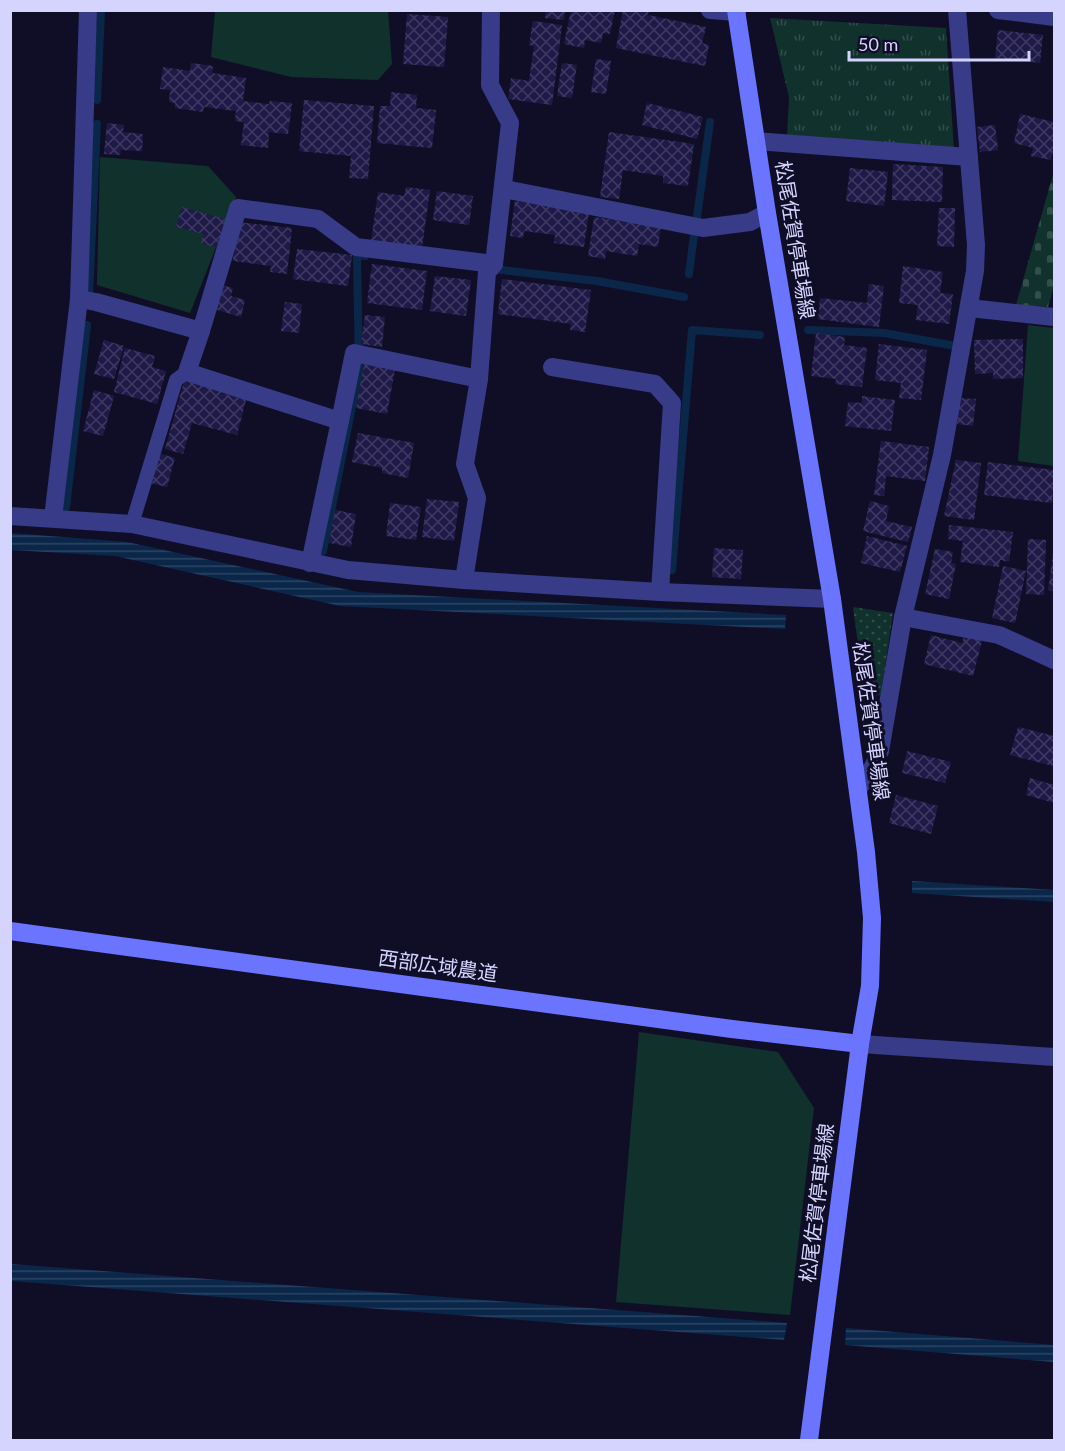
<svg xmlns="http://www.w3.org/2000/svg" width="1065" height="1451" font-family="Lato,'Noto Sans JP',sans-serif">
	<style>
		.grass { fill: #11312d }
		.cemetery { fill: url(#cemetery-stones) }
		.park { fill: url(#park-tufts) }
		.garden { fill: url(#garden-dots) }
		.water { fill: url(#water-rules) }
		.lines { fill: none; stroke-linecap: round; stroke-linejoin: round }
		.stream { stroke: #0a274a; stroke-width: 8 }
		.building { fill: url(#building-cross-hatch) }
		.lane { stroke: #373b88; stroke-width: 14 }
		.street { stroke: #373b88; stroke-width: 18 }
		.secondary { stroke: #6b74ff; stroke-width: 18 }
		.labels { text-anchor: middle; stroke-width: 6; stroke-linejoin: round; paint-order: stroke }
		.street-label { font-size: 20px; fill: #d5d4ff; stroke: #100e27 }
	</style>
	<defs>
		<pattern id="cemetery-stones" width="16" height="16" patternUnits="userSpaceOnUse" patternTransform="scale(1.5)"><rect width="16" height="16" fill="#11312d"/><path d="M2 7V4a2 2 0 0 1 4 0v3zM10 15v-3a2 2 0 0 1 4 0v3z" fill="#334e4c"/></pattern>
		<pattern id="park-tufts" width="24" height="20" patternUnits="userSpaceOnUse" patternTransform="scale(1.5)"><rect width="24" height="20" fill="#11312d"/><path d="M3 7l-1-3M5 7V3M7 7l1-3M15 17l-1-3M17 17v-4M19 17l1-3" fill="none" stroke="#334e4c"/></pattern>
		<pattern id="garden-dots" width="8" height="8" patternUnits="userSpaceOnUse" patternTransform="scale(1.5)"><rect width="8" height="8" fill="#11312d"/><path d="M2 2h.1M6 6h.1" fill="none" stroke="#334e4c" stroke-width="1.8" stroke-linecap="round"/></pattern>
		<pattern id="water-rules" width="6" height="5" patternUnits="userSpaceOnUse" patternTransform="scale(1.5)"><rect width="6" height="5" fill="#0a274a"/><path d="M0 2.5h6" fill="none" stroke="#2d4565"/></pattern>
		<pattern id="building-cross-hatch" width="8" height="8" patternUnits="userSpaceOnUse" patternTransform="scale(1.5)"><rect width="8" height="8" fill="#1f1948"/><path d="M0 0l8 8M0 8l8-8" fill="none" stroke="#3f3a63"/></pattern>
	</defs>
	<rect width="100%" height="100%" fill="#100e27"/>
	<g class="grass">
		<polygon points="215,11 388,11 392,64 378,80 291,77 211,57"/>
		<polygon points="100,157 208,166 236,197 190,313 97,285"/>
		<polygon points="1028,325 1054,328 1054,466 1018,461"/>
		<polygon points="639,1032 778,1052 814,1108 790,1315 616,1302"/>
	</g>
	<polygon class="cemetery" points="1054,171 1054,286 1048,307 1016,305"/>
	<polygon class="park" points="770,18 946,28 954,150 787,137 789,97"/>
	<polygon class="garden" points="853,607 893,613 881,695 865,697"/>
	<g class="water">
		<polygon points="11,533 127,542 358,592 786,615 785,629 340,606 115,556 11,550"/>
		<polygon points="912,881 1054,890 1054,902 912,893"/>
		<polygon points="10,1264 11,1264 787,1323 784,1340 11,1281"/>
		<polygon points="846,1328 1054,1345 1054,1362 845,1345"/>
	</g>
	<g class="lines">
		<g class="stream">
			<polyline points="97,100 101,10"/>
			<polyline points="697,217 710,122"/>
			<polyline points="493,269 597,281 684,297"/>
			<polyline points="689,274 694,235"/>
			<polyline points="89,294 97,124"/>
			<polyline points="808,330 884,333 950,345"/>
			<polyline points="66,507 87,325"/>
			<polyline points="323,551 359,372 357,255 365,256"/>
			<polyline points="672,570 692,330 760,335"/>
		</g>
	</g>
	<g class="building">
		<polygon points="546,10 565,10 564,20 545,18"/>
		<polygon points="571,10 615,10 610,34 603,33 601,43 585,40 584,48 564,44"/>
		<polygon points="623,10 649,10 648,15 706,27 702,43 709,45 705,66 616,48"/>
		<polygon points="407,14 448,17 444,67 403,64"/>
		<polygon points="533,21 562,25 552,105 508,99 511,78 529,81 534,46 529,45"/>
		<polygon points="998,30 1043,35 1040,63 995,58"/>
		<polygon points="596,59 611,61 606,94 591,92"/>
		<polygon points="191,63 213,66 212,73 246,78 243,101 269,104 270,101 292,103 288,134 269,132 268,148 241,145 244,122 235,121 236,111 204,107 203,112 175,108 175,103 169,102 170,90 160,89 163,67 190,71"/>
		<polygon points="562,63 577,65 572,98 557,96"/>
		<polygon points="391,92 417,95 416,108 436,110 432,148 377,143 380,106 390,106"/>
		<polygon points="304,100 374,106 368,179 349,178 351,156 299,151"/>
		<polygon points="647,103 703,117 697,139 642,125"/>
		<polygon points="1020,114 1054,122 1054,146 1051,160 1031,156 1033,148 1014,143"/>
		<polygon points="107,123 124,125 123,132 143,134 142,151 121,150 120,155 104,154"/>
		<polygon points="995,125 998,150 980,152 977,127"/>
		<polygon points="609,132 694,144 688,186 663,183 663,176 623,170 619,199 600,197"/>
		<polygon points="893,164 943,167 942,202 892,200"/>
		<polygon points="850,168 888,172 884,206 846,201"/>
		<polygon points="406,187 430,190 422,248 371,241 378,192 404,196"/>
		<polygon points="437,191 473,196 469,225 433,220"/>
		<polygon points="515,201 589,212 584,247 554,243 555,235 524,231 523,238 510,236"/>
		<polygon points="182,207 225,219 217,248 201,243 203,234 176,227"/>
		<polygon points="939,208 955,208 954,247 937,246"/>
		<polygon points="594,217 661,227 658,247 639,244 637,256 606,251 605,259 588,256"/>
		<polygon points="238,222 292,228 287,274 270,272 271,266 233,261"/>
		<polygon points="297,249 352,255 348,286 293,279"/>
		<polygon points="372,264 427,271 422,310 367,303"/>
		<polygon points="903,266 943,272 940,293 953,294 949,324 916,320 918,305 899,303"/>
		<polygon points="435,276 471,280 466,316 430,311"/>
		<polygon points="502,279 591,290 585,332 570,330 571,324 498,314"/>
		<polygon points="869,284 884,286 879,327 818,319 820,298 867,303"/>
		<polygon points="221,285 233,288 231,296 245,300 241,317 214,309"/>
		<polygon points="285,302 302,304 299,333 281,331"/>
		<polygon points="365,315 385,317 382,347 361,344"/>
		<polygon points="816,333 845,337 844,345 867,348 862,387 835,384 836,379 811,376"/>
		<polygon points="1023,339 1023,378 993,379 993,373 975,374 974,340"/>
		<polygon points="104,340 124,346 114,379 94,374"/>
		<polygon points="879,344 927,350 921,400 899,398 901,383 875,380"/>
		<polygon points="125,348 155,356 152,367 166,371 157,404 114,392"/>
		<polygon points="364,364 395,369 387,414 356,408"/>
		<polygon points="185,378 222,388 221,393 246,400 237,435 192,423 183,454 165,449"/>
		<polygon points="94,390 114,396 103,436 83,431"/>
		<polygon points="862,396 895,400 891,431 845,426 848,402 862,403"/>
		<polygon points="960,398 976,399 973,426 957,424"/>
		<polygon points="358,433 414,443 408,478 382,473 382,468 352,462"/>
		<polygon points="881,441 929,447 925,481 886,476 884,496 874,495"/>
		<polygon points="158,453 175,458 167,487 150,483"/>
		<polygon points="956,460 981,463 974,520 944,516"/>
		<polygon points="988,462 1054,470 1052,503 984,495"/>
		<polygon points="427,499 459,502 454,541 422,537"/>
		<polygon points="870,501 889,506 886,521 912,527 908,542 863,531"/>
		<polygon points="390,503 421,507 416,540 386,536"/>
		<polygon points="335,510 356,514 351,547 329,543"/>
		<polygon points="949,525 1013,532 1009,562 1000,560 999,567 960,562 963,541 948,539"/>
		<polygon points="867,536 907,546 900,572 861,563"/>
		<polygon points="1028,539 1046,540 1044,595 1026,594"/>
		<polygon points="714,548 743,550 741,579 712,577"/>
		<polygon points="935,549 953,552 951,563 956,564 949,599 925,594"/>
		<polygon points="1053,553 1054,553 1054,591 1048,591"/>
		<polygon points="1003,566 1026,571 1015,623 992,618"/>
		<polygon points="931,635 962,643 964,636 982,641 973,676 924,664"/>
		<polygon points="1018,727 1054,736 1053,766 1010,755"/>
		<polygon points="907,751 951,762 945,783 902,773"/>
		<polygon points="1030,778 1054,785 1054,803 1026,795"/>
		<polygon points="896,795 938,806 931,834 889,823"/>
	</g>
	<g class="lines">
		<polyline class="lane" points="132,524 176,380 187,372"/>
		<g class="street">
			<polyline points="710,10 737,12"/>
			<polyline points="998,10 1054,17"/>
			<polyline points="756,141 969,157"/>
			<polyline points="504,189 703,228 750,222 767,213"/>
			<polyline points="79,299 96,302 201,331 238,208 318,219 356,247 494,264"/>
			<polyline points="969,308 1054,317"/>
			<polyline points="201,331 187,372 340,421 310,563"/>
			<polyline points="552,367 655,384 672,403 660,592"/>
			<polyline points="340,421 354,353 479,379"/>
			<polyline points="10,516 132,524 348,570 464,580 660,592 832,599"/>
			<polyline points="53,518 79,299 88,10"/>
			<polyline points="464,580 477,498 465,464 479,379 487,272 494,264 510,123 490,85 491,10"/>
			<polyline points="903,617 999,635 1054,660"/>
			<polyline points="858,789 873,767 880,751 903,617 942,455 975,271 976,245 957,10"/>
			<polyline points="860,1044 1054,1057"/>
		</g>
		<g class="secondary">
			<polyline points="736,10 767,213 832,599 866,852 872,918 870,986 860,1044 809,1440"/>
			<polyline points="10,931 732,1029 860,1044"/>
		</g>
	</g>
	<g class="labels">
		<g class="street-label">
			<text transform="translate(795 240) rotate(81)" y="7">松尾佐賀停車場線</text>
			<text transform="translate(871 721) rotate(82)" y="7">松尾佐賀停車場線</text>
			<text transform="translate(438 966) rotate(8)" y="7">西部広域農道</text>
			<text transform="translate(817 1203) rotate(-83)" y="7">松尾佐賀停車場線</text>
		</g>
	</g>
	<rect width="1065" height="1451" fill="none" stroke="#d5d4ff" stroke-width="24"/>
	<path d="M849 51v9h180v-9" fill="none" stroke="#d5d4ff" stroke-width="3"/>
	<text x="858" y="51" font-size="18" fill="#d5d4ff" stroke="#100e27" stroke-width="4.5" paint-order="stroke">50 m</text>
</svg>
